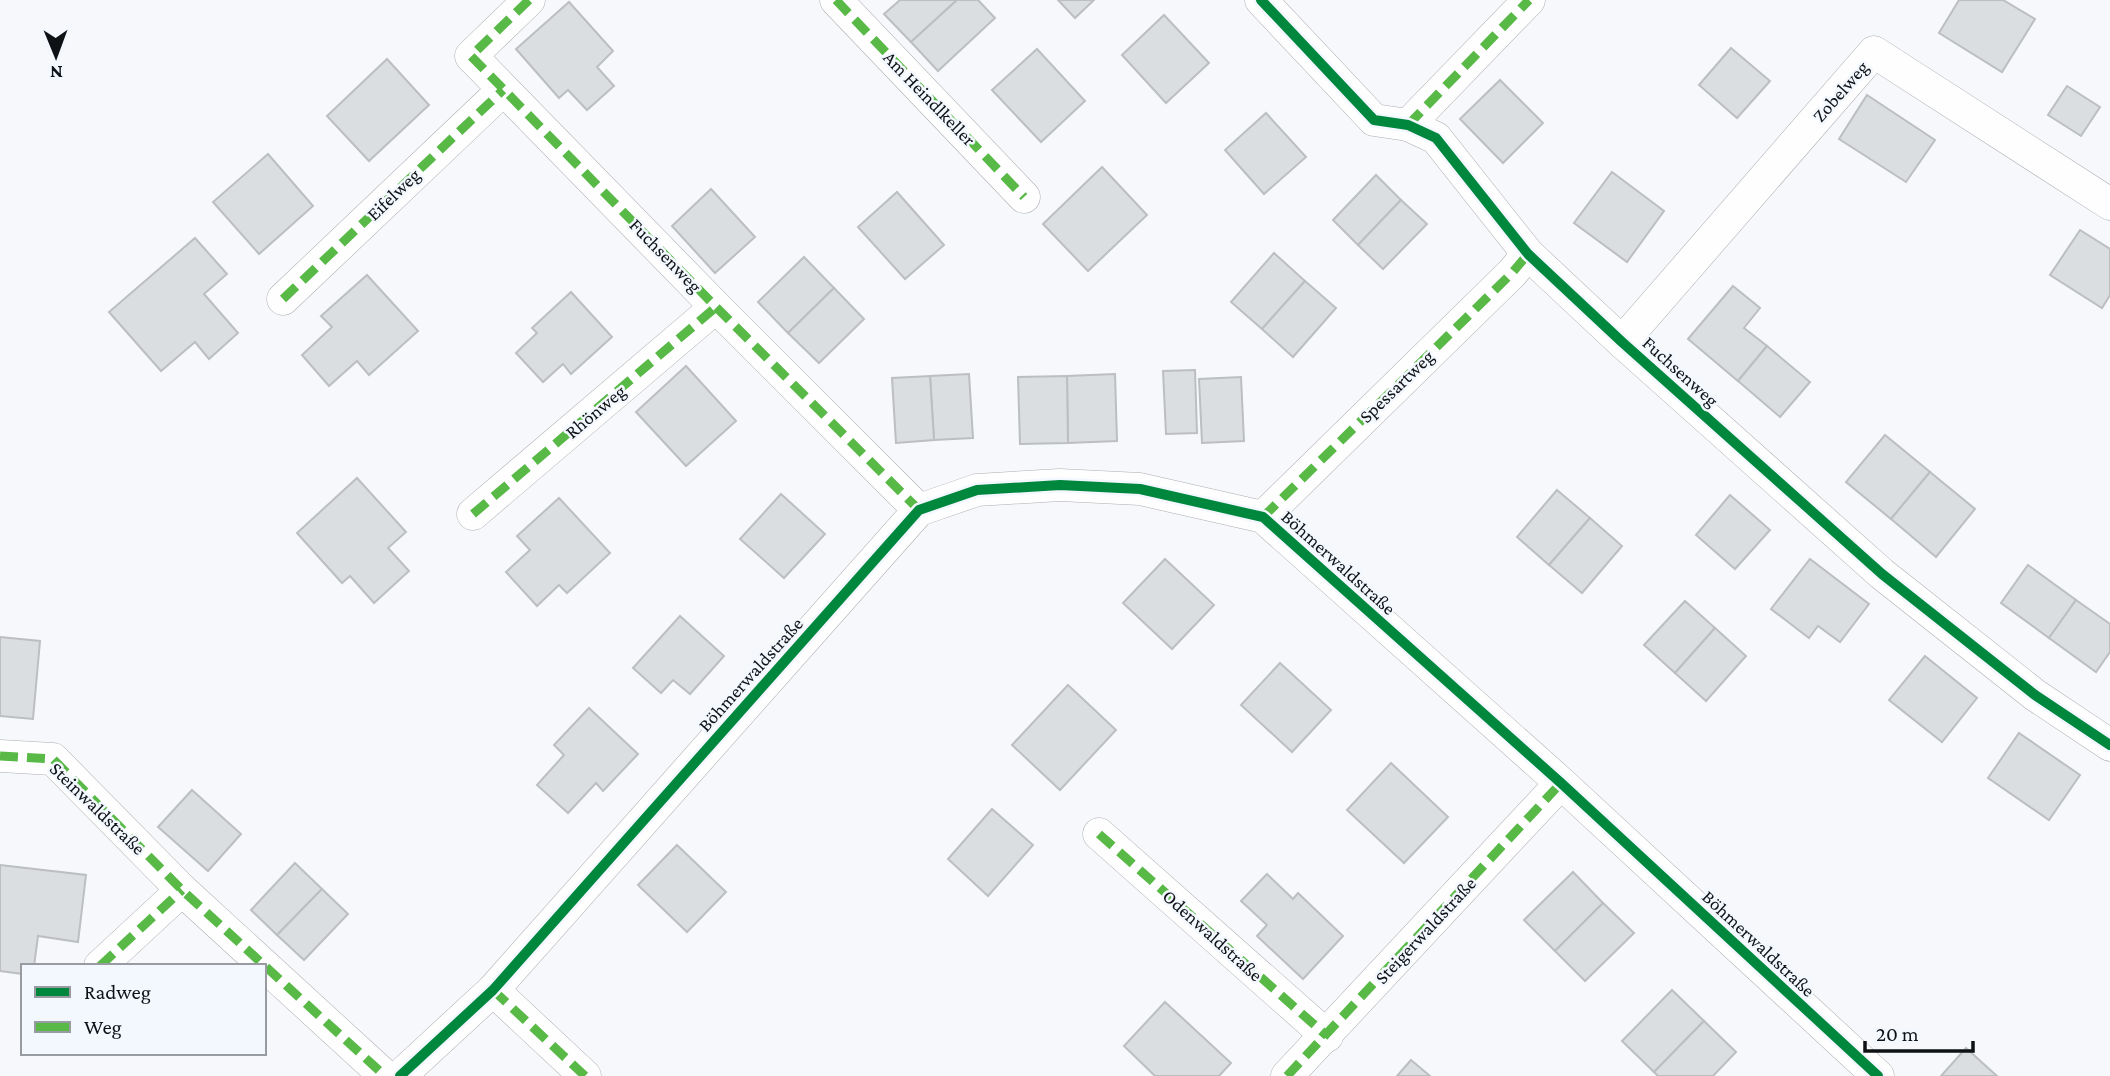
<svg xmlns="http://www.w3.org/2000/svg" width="2110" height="1076" font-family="'Crimson Pro',serif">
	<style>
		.building { fill: #dbdee1; stroke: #bcbec1; stroke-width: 2 }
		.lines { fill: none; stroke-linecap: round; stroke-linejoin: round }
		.street-casing { stroke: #acaeb1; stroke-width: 33 }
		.street { stroke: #fefefe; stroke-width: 32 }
		.quiet { stroke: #58b947; stroke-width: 9; stroke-dasharray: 18 9; stroke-linecap: butt }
		.cycleway-casing { stroke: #f3f7fe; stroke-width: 15 }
		.cycleway { stroke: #00873e; stroke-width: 10 }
		.labels { text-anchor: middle; stroke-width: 5; stroke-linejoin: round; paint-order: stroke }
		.street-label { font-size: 19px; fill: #0f1215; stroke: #f3f7fe }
	</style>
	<rect width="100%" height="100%" fill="#f6f8fb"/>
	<g class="building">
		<polygon points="900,0 957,0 911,42 884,14"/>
		<polygon points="957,0 978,0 995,18 938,71 911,42"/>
		<polygon points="1058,0 1094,0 1075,18"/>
		<polygon points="1959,0 2003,0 2035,19 2002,72 1939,33"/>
		<polygon points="569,2 613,51 597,67 614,86 587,110 568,90 559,98 516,49"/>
		<polygon points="1164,15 1209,63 1166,103 1122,55"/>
		<polygon points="1731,48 1770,81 1737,118 1699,85"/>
		<polygon points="1037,49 1085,101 1041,142 992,90"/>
		<polygon points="387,59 429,105 369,161 327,116"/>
		<polygon points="1500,80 1543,123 1503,163 1460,119"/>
		<polygon points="2067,86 2100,107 2081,136 2048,115"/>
		<polygon points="1867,95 1935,140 1906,182 1839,139"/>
		<polygon points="1266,113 1306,157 1264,194 1225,150"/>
		<polygon points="268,154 313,206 259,254 213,202"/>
		<polygon points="1102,167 1147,215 1088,271 1043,224"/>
		<polygon points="1612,172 1664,211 1627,262 1574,223"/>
		<polygon points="1376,175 1401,200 1358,245 1333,220"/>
		<polygon points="711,189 755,237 715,273 672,226"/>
		<polygon points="897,192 944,245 905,279 858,227"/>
		<polygon points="1401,200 1427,224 1383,269 1358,245"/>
		<polygon points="2080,230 2110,249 2110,295 2102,308 2050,275"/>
		<polygon points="195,238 227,274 204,294 238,333 209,359 195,342 161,371 109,312"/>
		<polygon points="1274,253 1305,281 1262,329 1231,302"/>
		<polygon points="804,257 834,288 788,333 758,302"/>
		<polygon points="367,275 418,331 369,375 357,361 329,386 302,355 332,327 321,316"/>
		<polygon points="1305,281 1336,308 1293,357 1262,329"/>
		<polygon points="1733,286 1760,308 1744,328 1767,346 1738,381 1688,339"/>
		<polygon points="834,288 864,319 819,363 788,333"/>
		<polygon points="571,292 612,337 571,374 563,364 543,382 516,353 537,333 532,328"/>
		<polygon points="1767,346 1810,382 1780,417 1738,381"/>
		<polygon points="686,366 736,421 686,466 636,412"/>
		<polygon points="1195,370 1197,433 1166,434 1163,371"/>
		<polygon points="969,374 973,438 934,440 930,376"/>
		<polygon points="1115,374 1117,441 1068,443 1067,376"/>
		<polygon points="930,376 934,440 896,443 892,378"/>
		<polygon points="1067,376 1068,443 1020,444 1018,377"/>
		<polygon points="1241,377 1244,441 1202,443 1199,379"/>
		<polygon points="1885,435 1930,472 1891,519 1846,482"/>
		<polygon points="1930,472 1975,509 1936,557 1891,519"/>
		<polygon points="357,478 406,532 388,548 409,571 374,603 350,576 342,583 297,533"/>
		<polygon points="1557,490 1590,518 1549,565 1517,537"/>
		<polygon points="781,494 825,534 784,578 740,539"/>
		<polygon points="1730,495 1770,530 1735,569 1696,535"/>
		<polygon points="559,498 610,553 567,593 559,585 537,606 506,572 530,550 517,536"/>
		<polygon points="1590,518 1622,546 1582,593 1549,565"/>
		<polygon points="1165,559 1214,605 1172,649 1123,603"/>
		<polygon points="1810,559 1869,604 1840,642 1818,626 1809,638 1771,609"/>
		<polygon points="2028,565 2076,600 2049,638 2001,603"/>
		<polygon points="2076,600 2110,624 2110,652 2096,672 2049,638"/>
		<polygon points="1685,601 1715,628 1675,673 1644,645"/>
		<polygon points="680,616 724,656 690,694 673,680 661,693 633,668"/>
		<polygon points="1715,628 1746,656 1706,701 1675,673"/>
		<polygon points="0,637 40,641 33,719 0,716"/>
		<polygon points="1925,656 1977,698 1942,742 1889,700"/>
		<polygon points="1280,663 1331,710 1292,752 1241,705"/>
		<polygon points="1068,685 1116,730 1060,790 1012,745"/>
		<polygon points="589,708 638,754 603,791 596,783 568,813 537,785 564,755 554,745"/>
		<polygon points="2019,733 2080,775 2049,820 1988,778"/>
		<polygon points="1391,763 1448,817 1404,863 1347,810"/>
		<polygon points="192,790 241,834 208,871 158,827"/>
		<polygon points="992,809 1033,845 988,896 948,859"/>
		<polygon points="677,845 726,892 687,932 638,885"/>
		<polygon points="295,863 322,889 277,935 251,910"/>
		<polygon points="0,865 86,875 78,942 38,936 34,966 23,966 23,974 0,971"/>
		<polygon points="1573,872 1603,903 1555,951 1524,920"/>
		<polygon points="1267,874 1293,899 1298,893 1343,936 1303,979 1257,936 1267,925 1241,901"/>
		<polygon points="322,889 348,914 304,960 277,935"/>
		<polygon points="1603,903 1634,933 1585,981 1555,951"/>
		<polygon points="1672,990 1704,1021 1654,1072 1622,1041"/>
		<polygon points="1165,1002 1231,1063 1219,1076 1155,1076 1124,1046"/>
		<polygon points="1704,1021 1736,1052 1713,1076 1658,1076 1654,1072"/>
		<polygon points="1966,1048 1997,1076 1941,1076"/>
		<polygon points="1411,1060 1430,1076 1397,1076"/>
	</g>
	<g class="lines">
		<defs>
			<g id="street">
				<polyline points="529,0 471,56 716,307 919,510"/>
				<polyline points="836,0 1024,197"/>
				<polyline points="1261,0 1374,120 1408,125 1436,138 1528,254 1622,342 1882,574 2035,695 2110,745"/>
				<polyline points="1408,125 1529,0"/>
				<polyline points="283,299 503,90"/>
				<polyline points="1622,342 1874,52 2110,204"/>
				<polyline points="473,514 716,307"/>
				<polyline points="1263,517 1512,273 1528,254"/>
				<polyline points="0,756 53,759 182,890 385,1076"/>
				<polyline points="1099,834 1327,1036"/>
				<polyline points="100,966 182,890"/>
				<polyline points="493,990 585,1076"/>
				<polyline points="400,1076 493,990 919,510 977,490 1060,485 1140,489 1263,517 1561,783 1878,1076"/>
				<polyline points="1287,1076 1561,783"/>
			</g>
		</defs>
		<use href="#street" class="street-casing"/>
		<use href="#street" class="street"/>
		<g class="quiet">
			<polyline points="529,0 471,56 716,307 919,510"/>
			<polyline points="836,0 1024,197"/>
			<polyline points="1408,125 1529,0"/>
			<polyline points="283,299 503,90"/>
			<polyline points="473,514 716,307"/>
			<polyline points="1263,517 1512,273 1528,254"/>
			<polyline points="0,756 53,759 182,890 385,1076"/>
			<polyline points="1099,834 1327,1036"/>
			<polyline points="100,966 182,890"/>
			<polyline points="493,990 585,1076"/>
			<polyline points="1287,1076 1561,783"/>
		</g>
		<defs>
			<g id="cycleway">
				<polyline points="1261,0 1374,120 1408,125 1436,138 1528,254 1622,342 1882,574 2035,695 2110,745"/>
				<polyline points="400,1076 493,990 919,510 977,490 1060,485 1140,489 1263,517 1561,783 1878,1076"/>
			</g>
		</defs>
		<use href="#cycleway" class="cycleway-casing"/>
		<use href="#cycleway" class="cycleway"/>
	</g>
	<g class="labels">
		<g class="street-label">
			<text transform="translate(1840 91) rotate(-49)" y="7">Zobelweg</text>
			<text transform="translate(930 98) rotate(46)" y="7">Am Heindlkeller</text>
			<text transform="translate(393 194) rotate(-44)" y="7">Eifelweg</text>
			<text transform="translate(666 255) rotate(46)" y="7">Fuchsenweg</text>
			<text transform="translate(1681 371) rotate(42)" y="7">Fuchsenweg</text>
			<text transform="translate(1396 386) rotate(-44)" y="7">Spessartweg</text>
			<text transform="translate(595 411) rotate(-40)" y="7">Rhönweg</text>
			<text transform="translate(1339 562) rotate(42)" y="7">Böhmerwaldstraße</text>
			<text transform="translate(750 674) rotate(-48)" y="7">Böhmerwaldstraße</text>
			<text transform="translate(98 808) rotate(44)" y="7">Steinwaldstraße</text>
			<text transform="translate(1425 930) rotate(-47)" y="7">Steigerwaldstraße</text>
			<text transform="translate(1213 935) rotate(42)" y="7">Odenwaldstraße</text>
			<text transform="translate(1759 943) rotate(43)" y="7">Böhmerwaldstraße</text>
		</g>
	</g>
	<rect x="21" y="964" width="245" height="91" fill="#f3f7fe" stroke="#989ba1" stroke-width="2"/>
	<rect x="35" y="987" width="35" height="10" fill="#00873e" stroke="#989ba1" stroke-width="2"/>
	<text x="84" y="999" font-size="21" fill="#0f1215">Radweg</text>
	<rect x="35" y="1022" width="35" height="10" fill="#58b947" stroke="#989ba1" stroke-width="2"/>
	<text x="84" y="1034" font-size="21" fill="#0f1215">Weg</text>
	<g transform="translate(56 56) rotate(179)" stroke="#f3f7fe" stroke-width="5" paint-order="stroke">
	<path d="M0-5L12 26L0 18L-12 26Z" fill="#0f1215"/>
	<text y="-10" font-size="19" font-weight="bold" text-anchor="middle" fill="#0f1215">N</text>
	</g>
	<path d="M1865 1041v10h108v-10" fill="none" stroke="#0f1215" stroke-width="3.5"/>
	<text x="1876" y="1041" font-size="21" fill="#0f1215" stroke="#f3f7fe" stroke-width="5" paint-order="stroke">20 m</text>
</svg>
